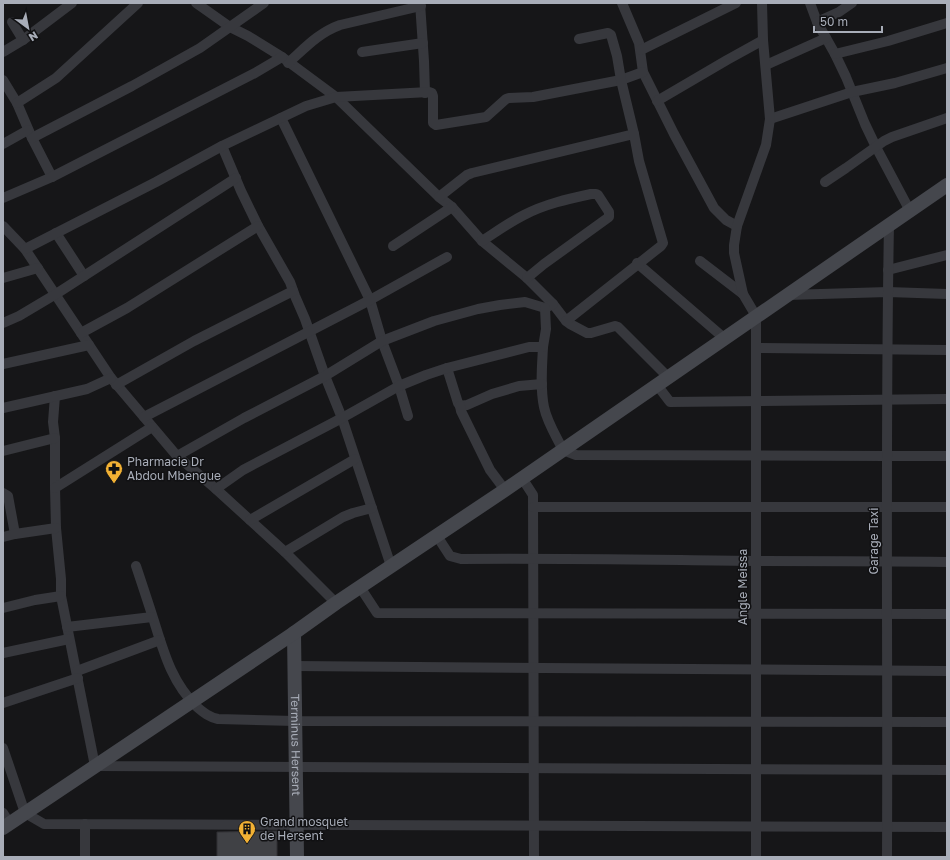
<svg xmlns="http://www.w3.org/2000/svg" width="950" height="860" font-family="'Golos Text',sans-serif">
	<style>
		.building { fill: #404145; stroke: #303034 }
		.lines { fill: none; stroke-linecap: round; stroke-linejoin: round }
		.street { stroke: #37383d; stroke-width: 10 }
		.secondary { stroke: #45474d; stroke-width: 14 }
		.labels { text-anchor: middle; stroke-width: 3; stroke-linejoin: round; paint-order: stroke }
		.poi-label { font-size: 12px; fill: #a8adb8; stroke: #111113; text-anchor: start }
		.street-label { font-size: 12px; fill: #a8adb8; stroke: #111113 }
	</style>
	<rect width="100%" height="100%" fill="#161618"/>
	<polygon class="building" points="277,831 277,857 217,857 217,832"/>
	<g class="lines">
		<g class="street">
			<polyline points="196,3 230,27 248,36 282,57 336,97 439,197 452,207 482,241 527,278 553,304 566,321 570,324 587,333 591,333 615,326 618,327 668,377"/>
			<polyline points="420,3 424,61 425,93"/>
			<polyline points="622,3 639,43 643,72 674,134 714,208 726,220 737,226"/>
			<polyline points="810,3 817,22 835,54 846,77 865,124 876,147 910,211"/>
			<polyline points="12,22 23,40"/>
			<polyline points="817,22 839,12 852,3"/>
			<polyline points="641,50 736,3"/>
			<polyline points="3,52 23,40 72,3"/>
			<polyline points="362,52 423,43"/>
			<polyline points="835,54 888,41 947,23"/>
			<path d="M288,63c17,-15 30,-30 52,-38l81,-19"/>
			<polyline points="766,65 826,38"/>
			<polyline points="3,80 17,103 32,138 52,177"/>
			<polyline points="657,101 727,60 763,40"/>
			<polyline points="17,103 56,78 138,3"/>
			<polyline points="281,118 370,300 382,341 399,386 408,416"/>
			<polyline points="770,119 852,92 895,83 947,68"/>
			<polyline points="32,138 132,86 200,48 264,3"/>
			<polyline points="3,144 28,130"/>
			<polyline points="222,146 241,191 258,226 290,282 295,296 305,319 325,376 342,418 391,566"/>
			<polyline points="825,182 846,168 884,141 892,137 947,118"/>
			<polyline points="439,197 467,175 472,173 634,134"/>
			<polyline points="3,198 52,177 255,73 282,57"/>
			<polyline points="3,226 25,249 111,378 177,456 216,489 285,552 336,603"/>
			<polyline points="56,233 84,276"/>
			<path d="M482,241c14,-9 28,-19 42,-26 21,-11 44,-16 67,-21h5l2,1 11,17v5l-65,47 -17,14"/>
			<polyline points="393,246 452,207"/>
			<polyline points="25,249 156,182 222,146 306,106 336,97 429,92 432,93 433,96 433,123 436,125 486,117 506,99 509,98 533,97 621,80 643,72"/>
			<polyline points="700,261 743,294"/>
			<polyline points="637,263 724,338"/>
			<polyline points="888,270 947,255"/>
			<polyline points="3,278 38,268"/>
			<polyline points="787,295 888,292 947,294"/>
			<polyline points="566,321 661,246 663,243 639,161 634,134 621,80 617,56 611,35 608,33 579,39"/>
			<polyline points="3,323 19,316 56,294 236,178"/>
			<polyline points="81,333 127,308 258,226"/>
			<path d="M543,347c-1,19 -3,41 1,60 3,15 12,29 19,43l13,5 311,1h60"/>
			<polyline points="756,348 947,350"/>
			<polyline points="3,364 89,345"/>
			<polyline points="447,368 458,403 460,406 467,405 492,394 519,386 542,384"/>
			<polyline points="116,385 194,341 293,291"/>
			<polyline points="657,385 670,402 947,399"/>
			<polyline points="55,396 53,422 55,438 55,488 56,528 61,579 61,596 95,766 947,770"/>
			<polyline points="460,406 461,411 490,470 505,490"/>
			<polyline points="3,408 87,389 111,378"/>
			<polyline points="144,417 370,300 447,257"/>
			<polyline points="3,451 55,438"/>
			<polyline points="177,456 244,418 325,376 382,341 434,321 478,309 500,305 525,302 545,308 553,304"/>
			<polyline points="522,478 533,495 534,857"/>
			<polyline points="55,488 152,427"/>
			<polyline points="216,489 243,470 342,418 399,386 426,375 447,368 529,347 543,347 546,329 545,308"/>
			<polyline points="3,493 8,496 15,534"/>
			<polyline points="533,507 947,507"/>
			<polyline points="250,520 355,459"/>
			<path d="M437,536l13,20 11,3c98,-1 196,1 295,2 63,0 127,0 191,1"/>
			<polyline points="3,537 15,534 56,528"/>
			<polyline points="285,552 343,517 353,513 372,508"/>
			<path d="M136,566c6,18 12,36 18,55 10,32 18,62 43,86 7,6 12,10 21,12l77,2 652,1"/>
			<polyline points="360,587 377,613 947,614"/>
			<polyline points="3,608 35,600 61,596"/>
			<polyline points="67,627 152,617"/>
			<polyline points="3,653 69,639"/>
			<polyline points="294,666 947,671"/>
			<polyline points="77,671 160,640"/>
			<polyline points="3,703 78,678"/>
			<polyline points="3,748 25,813 44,824 947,827"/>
			<polyline points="3,813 10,824"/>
			<polyline points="85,824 85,857"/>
			<polyline points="756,857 756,316 743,294 734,253 734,245 737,226 766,145 770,119 763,40 762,3"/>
			<path d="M887,857c1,-211 -2,-421 2,-632"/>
		</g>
		<g class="secondary">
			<path id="s1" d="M294,633l3,224"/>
			<polyline points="3,828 294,633 336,603 505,490 947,185"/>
		</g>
	</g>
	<defs>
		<symbol id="pharmacy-pin" viewBox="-11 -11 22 30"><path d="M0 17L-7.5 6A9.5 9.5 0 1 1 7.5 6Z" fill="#f2b134" stroke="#111113"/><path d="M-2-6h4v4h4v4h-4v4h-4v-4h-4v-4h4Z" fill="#111"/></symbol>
		<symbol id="building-pin" viewBox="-11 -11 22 30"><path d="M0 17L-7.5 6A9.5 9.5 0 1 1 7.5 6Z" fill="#f2b134" stroke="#111113"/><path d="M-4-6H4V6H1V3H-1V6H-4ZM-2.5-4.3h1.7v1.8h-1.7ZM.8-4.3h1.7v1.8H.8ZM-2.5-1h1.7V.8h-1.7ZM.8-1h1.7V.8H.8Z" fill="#111"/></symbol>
	</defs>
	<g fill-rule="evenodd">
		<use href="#pharmacy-pin" x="104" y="459" width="20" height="27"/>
		<use href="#building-pin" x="237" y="819" width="20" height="27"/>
	</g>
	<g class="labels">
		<g class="poi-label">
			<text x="127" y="466">Pharmacie Dr<tspan x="127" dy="14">Abdou Mbengue</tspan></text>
			<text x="260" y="826">Grand mosquet<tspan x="260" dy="14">de Hersent</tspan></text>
		</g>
		<g class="street-label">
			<text transform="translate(874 541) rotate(-90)" y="4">Garage Taxi</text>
			<text transform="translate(743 587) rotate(-90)" y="4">Angle Meissa</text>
			<text dy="4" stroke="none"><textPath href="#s1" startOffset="112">Terminus Hersent</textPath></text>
		</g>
	</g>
	<rect width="950" height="860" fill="none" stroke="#a8adb8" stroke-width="8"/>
	<g transform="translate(28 28) rotate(148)" stroke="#111113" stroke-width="3" paint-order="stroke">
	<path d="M0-3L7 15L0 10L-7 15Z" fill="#a8adb8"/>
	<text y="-6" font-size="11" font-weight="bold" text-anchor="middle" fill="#a8adb8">N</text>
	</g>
	<path d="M814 26v6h68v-6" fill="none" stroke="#a8adb8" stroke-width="2"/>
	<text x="820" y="26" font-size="12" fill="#a8adb8" stroke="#111113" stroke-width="3" paint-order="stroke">50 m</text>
</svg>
